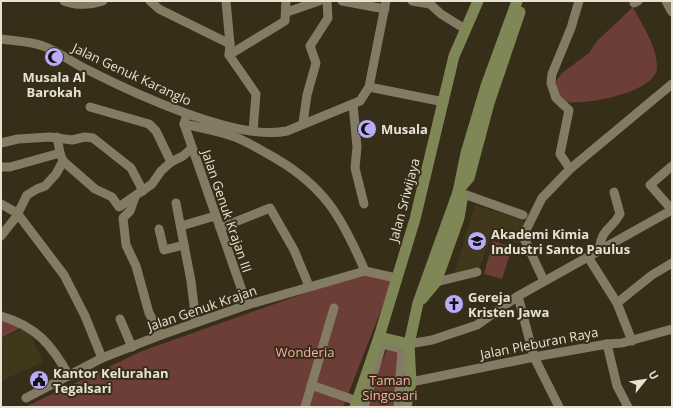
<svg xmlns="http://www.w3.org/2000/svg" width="673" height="408" font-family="'Open Sans',sans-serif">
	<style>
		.built { fill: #41371b }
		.green { fill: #6d3d38 }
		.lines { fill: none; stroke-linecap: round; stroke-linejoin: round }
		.minor { stroke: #847b64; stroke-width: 9 }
		.major { stroke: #808757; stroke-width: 11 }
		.labels { text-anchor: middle; stroke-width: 4; stroke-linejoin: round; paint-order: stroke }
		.street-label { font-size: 13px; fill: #e7e2d5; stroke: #362e19 }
		.poi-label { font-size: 13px; font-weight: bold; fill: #e7e2d5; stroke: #362e19; text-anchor: start }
		.park-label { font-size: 13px; fill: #feada4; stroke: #362e19 }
	</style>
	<rect width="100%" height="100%" fill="#362e19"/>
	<g class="built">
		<polygon points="475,205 528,222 522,244 491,236 475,280 454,274"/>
		<polygon points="27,327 43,362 1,381 1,339"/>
	</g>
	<g class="green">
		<path d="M633,7c9,18 24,39 24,60 0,26 -72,38 -91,35l-8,-8 -2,-13 6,-8 27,-20 8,-12z"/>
		<polygon points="493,241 512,247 502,279 484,274"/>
		<polygon points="362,273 393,280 343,407 25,407 142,351"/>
		<polygon points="1,319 22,327 1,338"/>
		<polygon points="389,344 407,349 408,383 403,407 364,407"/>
	</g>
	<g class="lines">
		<g class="minor">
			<path d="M64,1c13,5 26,4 39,0"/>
			<polyline points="150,1 159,9 230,44"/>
			<polyline points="226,1 230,44 229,55 256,94 253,131"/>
			<polyline points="342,1 385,9"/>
			<polyline points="412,1 430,4 441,14 465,29"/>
			<polyline points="666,1 672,12"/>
			<polyline points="634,3 638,1"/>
			<polyline points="287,12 319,1"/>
			<path d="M1,39c13,2 29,2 42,7 15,5 28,16 43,23 45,23 151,73 201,62l73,-30 9,-14 17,-86"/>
			<polyline points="229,55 285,21 286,1"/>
			<polyline points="369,87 444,102"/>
			<polyline points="353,104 357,147 355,168 364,204"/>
			<polyline points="90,107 149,124 156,131 171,162"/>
			<path d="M187,114l-3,10c17,4 35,7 51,13 11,4 22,11 33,17 55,30 73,61 97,117"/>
			<polyline points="303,123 307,95 316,63 310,46 328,18 327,1"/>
			<polyline points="184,124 247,305"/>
			<polyline points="57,137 60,153 63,161 95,189 112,197 119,207 152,184 161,171 171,162 183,156 192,148"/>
			<polyline points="1,143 18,139 50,137 72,140 85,137 93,138 131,168 143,191"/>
			<polyline points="1,167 10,167 60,153"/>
			<polyline points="570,169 560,154 569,110 556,98 551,83 552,74 571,28 579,1"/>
			<polyline points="650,185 672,166"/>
			<polyline points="652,187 672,210"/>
			<polyline points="458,192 523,215"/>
			<polyline points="135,197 130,211 123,218 126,245 136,266 149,313 161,335"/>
			<polyline points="176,203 191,281 196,322"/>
			<polyline points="1,204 17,213 64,275 85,316 102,358"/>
			<polyline points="181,226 215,216"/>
			<polyline points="220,228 270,208 294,250 309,286"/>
			<polyline points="159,229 164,250 184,245"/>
			<polyline points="1,236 16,217 27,195 37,189 45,186 56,174 63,161"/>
			<path d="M599,251c3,-25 12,-20 21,-37l-6,-22"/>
			<polyline points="588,257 617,303 632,341"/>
			<polyline points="544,281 523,236 542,198 570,169 672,84"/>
			<polyline points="436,282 477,272"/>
			<polyline points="518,296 534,357 559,407"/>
			<polyline points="617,303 652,275 672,263"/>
			<path d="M1,316c35,10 51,29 68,60"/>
			<polyline points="120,319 132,347"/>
			<polyline points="409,344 432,340 477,325 518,296 672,210"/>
			<polyline points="607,344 617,386 628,407"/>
			<polyline points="411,382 534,357 607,344 622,343 672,329"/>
			<polyline points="311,385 357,401"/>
			<polyline points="26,398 102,358 161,335 247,305 365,271 396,278"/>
			<polyline points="305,407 334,308"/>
			<polyline points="364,407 382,344 402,349 398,407"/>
		</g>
		<g class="major">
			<polyline points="462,186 469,178 489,103 520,12"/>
			<polyline points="422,299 436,282 459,218 462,200 458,192"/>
			<polyline points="379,337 409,344"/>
			<polyline points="355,407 379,337 415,219 454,56 478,1"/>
			<polyline points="406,407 411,382 409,344 418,303 458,192 466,153 486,86 517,1"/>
		</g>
	</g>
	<defs>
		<symbol id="mosque-disc" viewBox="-11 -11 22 22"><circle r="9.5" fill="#b9abf7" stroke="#362e19"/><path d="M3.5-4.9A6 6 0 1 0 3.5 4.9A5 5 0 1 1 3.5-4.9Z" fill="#111"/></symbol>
		<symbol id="university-disc" viewBox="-11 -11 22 22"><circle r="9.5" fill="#b9abf7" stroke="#362e19"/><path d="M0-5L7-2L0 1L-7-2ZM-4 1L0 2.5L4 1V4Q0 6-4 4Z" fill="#111"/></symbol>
		<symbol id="church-disc" viewBox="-11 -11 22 22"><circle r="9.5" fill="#b9abf7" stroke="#362e19"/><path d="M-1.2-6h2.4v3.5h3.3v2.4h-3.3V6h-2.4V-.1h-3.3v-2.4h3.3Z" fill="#111"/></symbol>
		<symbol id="civic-disc" viewBox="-11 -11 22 22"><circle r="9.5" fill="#b9abf7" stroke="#362e19"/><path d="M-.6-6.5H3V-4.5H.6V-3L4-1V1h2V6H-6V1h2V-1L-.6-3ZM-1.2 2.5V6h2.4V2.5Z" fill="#111"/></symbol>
	</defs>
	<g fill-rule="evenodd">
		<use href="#mosque-disc" x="43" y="46" width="22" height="22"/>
		<use href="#mosque-disc" x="356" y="118" width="22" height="22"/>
		<use href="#university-disc" x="466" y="230" width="22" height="22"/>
		<use href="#church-disc" x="443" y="293" width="22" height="22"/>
		<use href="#civic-disc" x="28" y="369" width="22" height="22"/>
	</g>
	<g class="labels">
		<g class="street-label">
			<text transform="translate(132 74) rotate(25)" y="5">Jalan Genuk Karanglo</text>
			<text transform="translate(404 200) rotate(-75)" y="5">Jalan Sriwijaya</text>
			<text transform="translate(227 211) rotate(71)" y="5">Jalan Genuk Krajan III</text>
			<text transform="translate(202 308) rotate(-19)" y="5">Jalan Genuk Krajan</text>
			<text transform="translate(539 343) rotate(-11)" y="5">Jalan Pleburan Raya</text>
		</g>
		<g class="poi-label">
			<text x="54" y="82" text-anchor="middle">Musala Al<tspan x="54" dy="15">Barokah</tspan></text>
			<text x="381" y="134">Musala</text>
			<text x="491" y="239">Akademi Kimia<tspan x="491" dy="15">Industri Santo Paulus</tspan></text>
			<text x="468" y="302">Gereja<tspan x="468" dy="15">Kristen Jawa</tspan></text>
			<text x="53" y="378">Kantor Kelurahan<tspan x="53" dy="15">Tegalsari</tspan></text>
		</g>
		<g class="park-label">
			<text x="305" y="357">Wonderia</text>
			<text x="390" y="385">Taman<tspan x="390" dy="15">Singosari</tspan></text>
		</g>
	</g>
	<rect width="673" height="408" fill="none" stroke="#e7e2d5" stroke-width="4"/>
	<g transform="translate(645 380) rotate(60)" stroke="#362e19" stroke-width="3" paint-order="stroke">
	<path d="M0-3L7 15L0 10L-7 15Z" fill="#e7e2d5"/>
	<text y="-6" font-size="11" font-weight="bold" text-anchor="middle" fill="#e7e2d5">U</text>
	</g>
</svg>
